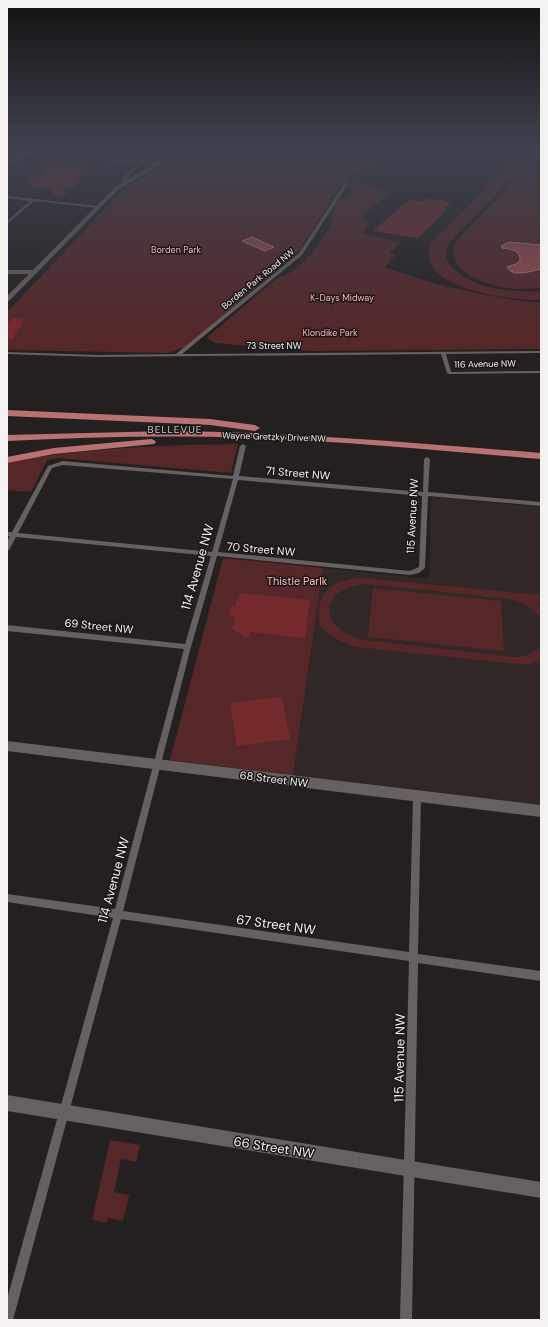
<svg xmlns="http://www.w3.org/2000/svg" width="548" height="1327" font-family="'DM Sans',sans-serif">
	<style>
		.built { fill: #322727 }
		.green { fill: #552728 }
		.water { fill: #984a4b; stroke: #b47c7d }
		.building { fill: #752a2d }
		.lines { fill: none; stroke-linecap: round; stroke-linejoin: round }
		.street { fill: #666060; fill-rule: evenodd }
		.secondary { fill: #666060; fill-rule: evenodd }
		.primary { fill: #ba7173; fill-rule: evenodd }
		.labels { text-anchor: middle; stroke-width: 3; stroke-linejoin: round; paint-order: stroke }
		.far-park-label { font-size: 9px; fill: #feb8b7; stroke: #1b1717 }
		.far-street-label { font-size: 9px; fill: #f4f1f1; stroke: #1b1717 }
		.far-neighbourhood-label { font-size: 10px; letter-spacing: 1px; fill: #cbc5c5; stroke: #1b1717 }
		.street-label { font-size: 11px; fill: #f4f1f1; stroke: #1b1717 }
		.park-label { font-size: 11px; fill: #feb8b7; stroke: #1b1717 }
		.near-street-label { font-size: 13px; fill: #f4f1f1; stroke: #1b1717 }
	</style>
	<rect width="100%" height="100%" fill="#242020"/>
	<polygon class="built" points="433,497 541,507 541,805 293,775 323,568 429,579 431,500"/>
	<g class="green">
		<polygon points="7,149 35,149 31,153 7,165"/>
		<polygon points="159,149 177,149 154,162 147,161"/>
		<polygon points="191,149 388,149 341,185 299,251 185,347 168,353 7,350 7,312 126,187"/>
		<path d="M522,152l12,2 -12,14 19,-2v6l-27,6 -7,5 -56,58c-7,10 -7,16 0,25 19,23 63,27 90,25v9c-28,1 -134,-12 -108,-59z"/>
		<path d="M541,173v115c-8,0 -17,1 -25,1 -23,-2 -72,-15 -61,-46l54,-56 12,-9z"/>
		<path d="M353,182l39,9 -27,22 -3,7 8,1 -7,12 38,10 -12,10 7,2 -12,12c51,18 103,31 157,36v46l-229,2 -98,-8 -7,-6 72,-60c18,-2 48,-39 53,-56 2,-7 -1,-10 5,-17 4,-5 11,-9 16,-14l-6,-1z"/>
		<path d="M238,444l-7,29 -173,-15 -11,2 -16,32 -24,-2v-28c77,-14 153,-17 231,-18z"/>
		<polygon points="223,558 323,568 293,775 170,760"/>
		<path d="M361,578l180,17v7h-5l5,4v11l-13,-11 -18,-7 -143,-15c-44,3 -53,37 -10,55l158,18c10,-1 19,-3 26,-11v14l-12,4h-13l-159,-17c-13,-4 -30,-10 -37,-22 -2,-4 -2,-10 -1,-15 2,-23 21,-31 42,-32z"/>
		<polygon points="373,588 501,601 504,651 368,637"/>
		<polygon points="110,1140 140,1145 136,1162 121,1159 114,1192 129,1195 123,1221 108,1218 107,1223 92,1220"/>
	</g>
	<g class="water">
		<polygon points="252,237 274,247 265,251 242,241"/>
		<path d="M509,242l32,3v24c-10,2 -28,9 -34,-2l9,-3 4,-3c1,-11 -9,-12 -18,-13l-1,-2z"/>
	</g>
	<g class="building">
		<polygon points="58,159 67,166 81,163 90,172 86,174 88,175 75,178 80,183 77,183 78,184 76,186 62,189 67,194 57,197 46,187 35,189 26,180 30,178 29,177 45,174 40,167 52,165 48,161"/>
		<polygon points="427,198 451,202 445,208 445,209 447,210 418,238 373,231 410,199 423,202"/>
		<polygon points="13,318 24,320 19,325 23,325 15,334 13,339 7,339 7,324"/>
		<polygon points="240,593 310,600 305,638 250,632 248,637 242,636 242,634 232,629 235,616 229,615 232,605 235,606 236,600 238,600"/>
		<polygon points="280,697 282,698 290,738 289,739 237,746 230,703"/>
	</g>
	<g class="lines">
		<g class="street">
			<polygon points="152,149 155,149 143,162 157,163 158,165 141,163 127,178 126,183 124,184 122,183 124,177 138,163 38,153 25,156 7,166 7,164 23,154 38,151 139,161"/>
			<polygon points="346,183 348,184 302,255 182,354 541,351 541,353 446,354 451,372 541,371 541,373 449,374 447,373 441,354 98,357 7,354 7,352 98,355 176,354 299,253 344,184"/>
			<polygon points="7,196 98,206 100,207 98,208 34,201 7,224 7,221 30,201 7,198"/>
			<path d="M243,444l3,2 -7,30 184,16 1,-33 3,-2 3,2 -2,33 113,10v4l-113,-10 -3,72 -6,5 -9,2 -193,-19 -26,91 -68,264 286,41 4,-155 1,-3 3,-1 3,1 1,3 -3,157 123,17v10l-123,-18 -6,357h-12l9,-359 -288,-42 -108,401h-6v-21l106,-381 -106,-16v-8l108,15 69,-260 -177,-18v-6l178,19 26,-88 -195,-19 -7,13h-2v-8l3,-6h-3v-4h5l36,-66 15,-5 170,15 7,-30zM63,465l170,14 -21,73 -194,-19 34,-65zM238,480l184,16 -3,71 -9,4 -192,-19z"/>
		</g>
		<g class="secondary">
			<polygon points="181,149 187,149 119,189 9,301 7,302 7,296 29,274 7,274 7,270 33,270 115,187"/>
			<polygon points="7,741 541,805 541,817 7,751"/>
			<polygon points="7,1095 541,1182 541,1198 7,1111"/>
		</g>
		<g class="primary">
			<polygon points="7,410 210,419 255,425 260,428 255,431 210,425 7,416"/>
			<path d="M168,431c125,1 249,12 373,22v6c-97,-8 -195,-18 -292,-21 -81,-3 -161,-1 -242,3v-6z"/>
			<polygon points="151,439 154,440 156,442 154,444 54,454 7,463 7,457 54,448"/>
		</g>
	</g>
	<linearGradient id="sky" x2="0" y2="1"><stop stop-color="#141212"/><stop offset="0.45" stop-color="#3f424e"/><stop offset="1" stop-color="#3f424e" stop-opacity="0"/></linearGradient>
	<rect width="548" height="334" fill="url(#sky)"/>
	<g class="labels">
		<g class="far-park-label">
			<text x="176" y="253">Borden Park</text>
			<text x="342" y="301">K-Days Midway</text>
			<text x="330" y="336">Klondike Park</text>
		</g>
		<g class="far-street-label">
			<text transform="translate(258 279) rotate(-39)" y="3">Borden Park Road NW</text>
			<text x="274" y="349">73 Street NW</text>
			<text transform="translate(485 364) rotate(-1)" y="3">116 Avenue NW</text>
			<text transform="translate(274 437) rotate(2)" y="3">Wayne Gretzky Drive NW</text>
		</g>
		<g class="far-neighbourhood-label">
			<text x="175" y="433">BELLEVUE</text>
		</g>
		<g class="street-label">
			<text transform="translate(298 473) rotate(5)" y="4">71 Street NW</text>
			<text transform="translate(412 516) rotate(-87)" y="4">115 Avenue NW</text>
			<text transform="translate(261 549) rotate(5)" y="4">70 Street NW</text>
			<text transform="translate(99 626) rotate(6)" y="4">69 Street NW</text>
			<text transform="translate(274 779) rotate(7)" y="4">68 Street NW</text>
		</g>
		<g class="park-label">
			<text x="297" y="585">Thistle Parlk</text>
		</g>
		<g class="near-street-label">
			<text transform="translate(197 567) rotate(-74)" y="5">114 Avenue NW</text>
			<text transform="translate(113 880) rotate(-75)" y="5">114 Avenue NW</text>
			<text transform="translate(276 924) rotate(8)" y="5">67 Street NW</text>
			<text transform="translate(399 1058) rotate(-89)" y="5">115 Avenue NW</text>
			<text transform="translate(274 1147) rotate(9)" y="5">66 Street NW</text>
		</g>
	</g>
	<rect width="548" height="1327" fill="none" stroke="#f4f1f1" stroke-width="16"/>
</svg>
